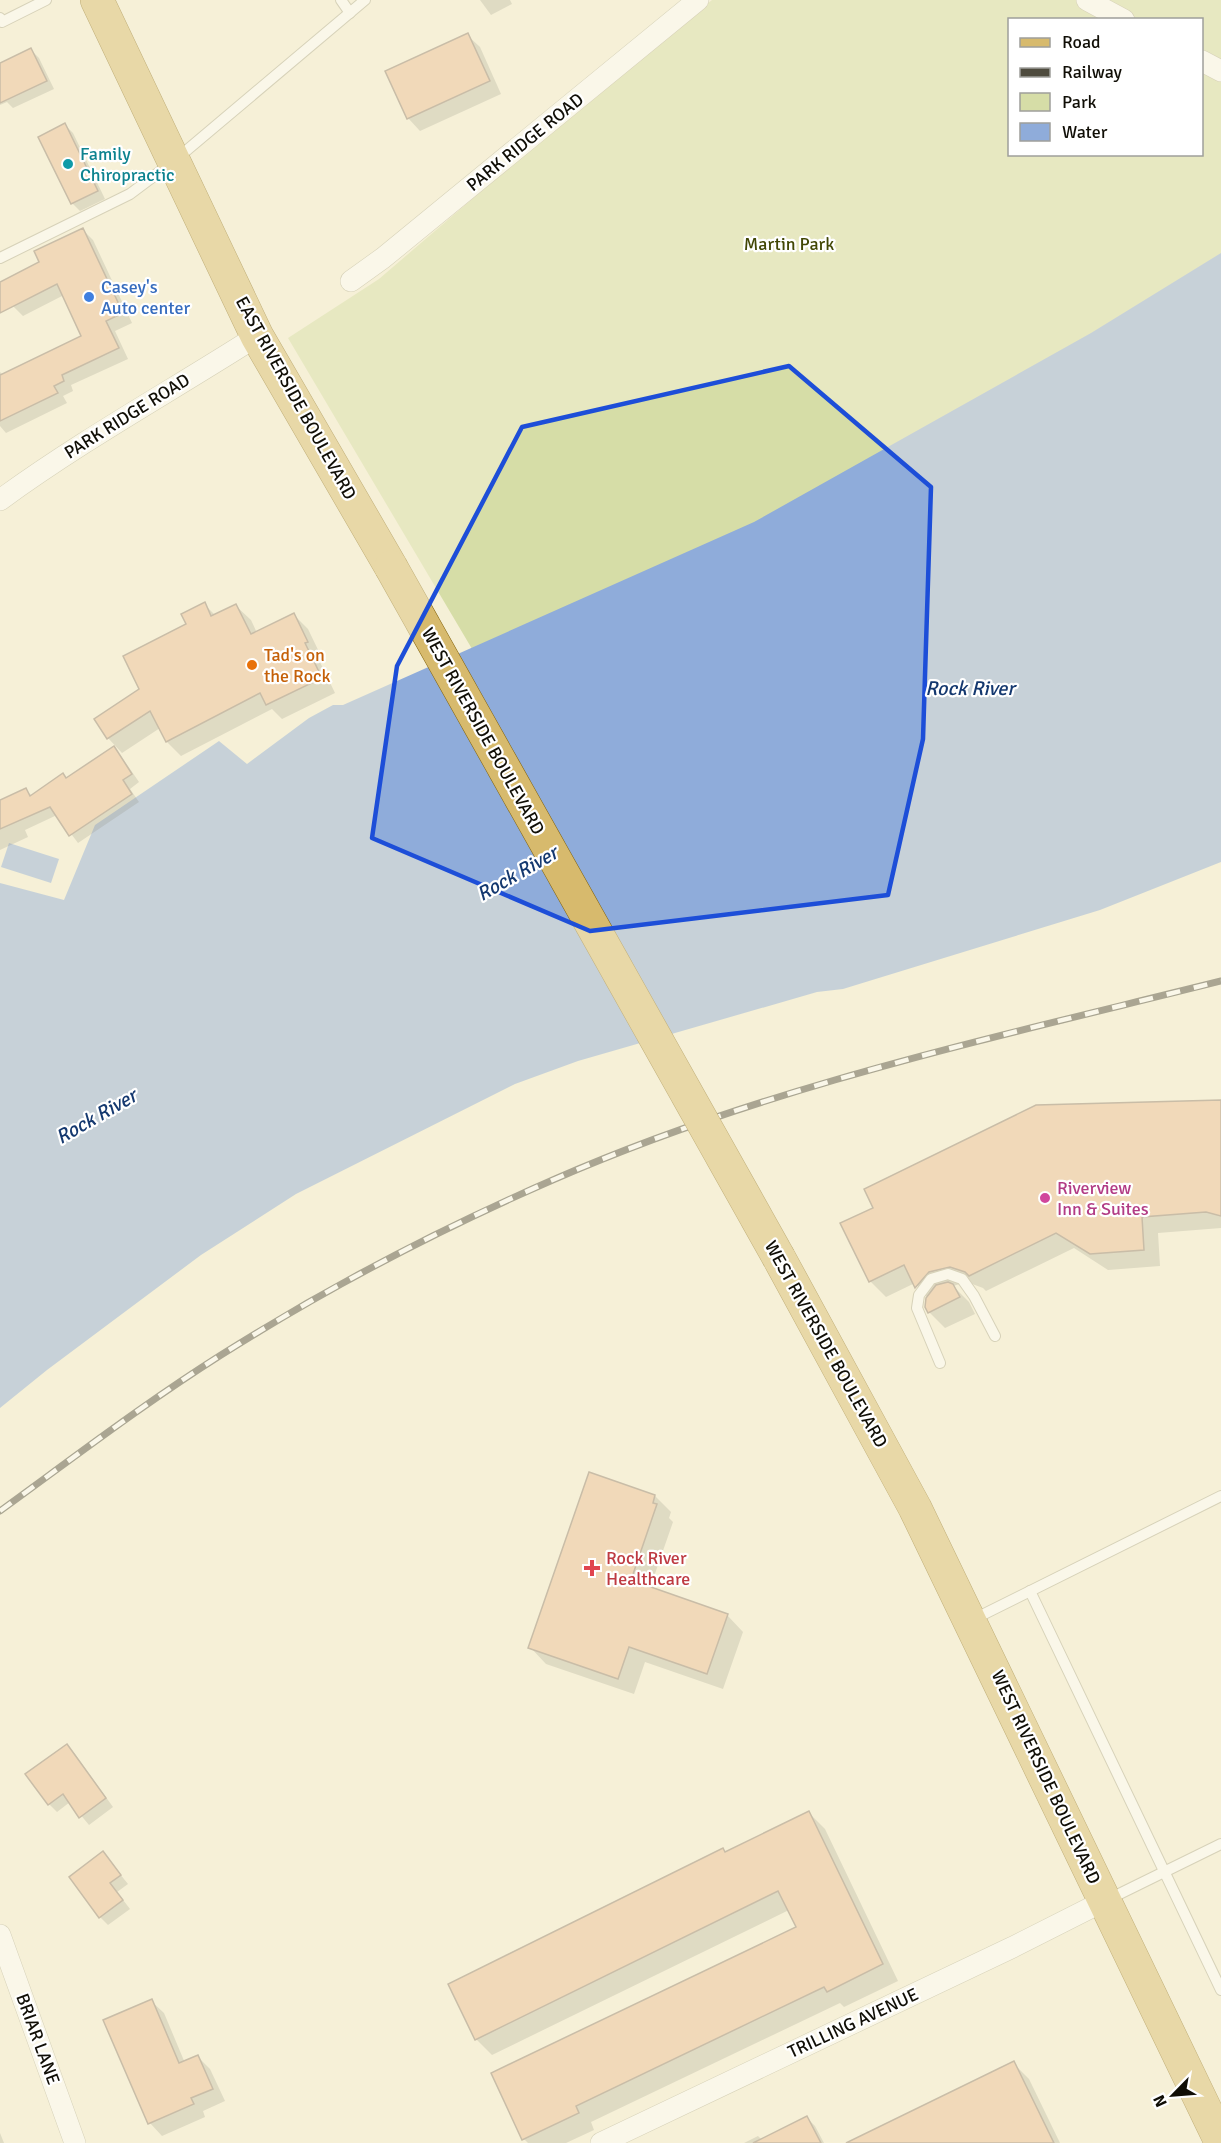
<svg xmlns="http://www.w3.org/2000/svg" width="1221" height="2143" font-family="Signika,sans-serif">
	<style>
		.green { fill: #d6dda7; fill-rule: evenodd }
		.water { fill: #8facda }
		.shadow { fill: #0003 }
		.building { fill: #eabd95; stroke: #927e6e; stroke-width: 1.5 }
		.lines { fill: none; stroke-linecap: round; stroke-linejoin: round }
		.lane-casing { stroke: #b2ad95; stroke-width: 12 }
		.street-casing { stroke: #b2ad95; stroke-width: 22 }
		.primary-casing { stroke: #806009; stroke-width: 34 }
		.lane { stroke: #fff; stroke-width: 10 }
		.street { stroke: #fff; stroke-width: 21 }
		.primary { stroke: #d7ba6d; stroke-width: 33 }
		.rail-casing { stroke: #4e4b3e; stroke-width: 7 }
		.rail { stroke: #fff; stroke-width: 4.5; stroke-dasharray: 14; stroke-linecap: butt }
		.primary-bridge-casing { stroke: #806009; stroke-width: 34; stroke-linecap: butt }
		.primary-bridge { stroke: #d7ba6d; stroke-width: 33 }
		.marked { fill: none; stroke: #1d4ed8; stroke-width: 4.5; stroke-linejoin: round }
		.culture-dot { fill: #0f9aa8; stroke: #fff; stroke-width: 2 }
		.shop-dot { fill: #3f7fe0; stroke: #fff; stroke-width: 2 }
		.food-dot { fill: #e8710a; stroke: #fff; stroke-width: 2 }
		.hotel-dot { fill: #d1479c; stroke: #fff; stroke-width: 2 }
		.health-dot { fill: #e0444e; stroke: #fff; stroke-width: 2 }
		.labels { text-anchor: middle; stroke-width: 4.5; stroke-linejoin: round; paint-order: stroke }
		.street-label { font-size: 18px; fill: #100e06; stroke: #fff }
		.culture-label { font-size: 18px; fill: #0d838f; stroke: #fff; text-anchor: start }
		.park-label { font-size: 18px; fill: #424705; stroke: #fff }
		.shop-label { font-size: 18px; fill: #366cbe; stroke: #fff; text-anchor: start }
		.food-label { font-size: 18px; fill: #c56008; stroke: #fff; text-anchor: start }
		.hotel-label { font-size: 18px; fill: #b23c85; stroke: #fff; text-anchor: start }
		.health-label { font-size: 18px; fill: #be3a42; stroke: #fff; text-anchor: start }
		.water-label { font-size: 20px; font-style: italic; fill: #14386f; stroke: #fff }
	</style>
	<rect width="100%" height="100%" fill="#f5f0d7"/>
	<path class="green" d="M712,0h509v268l-295,173 -448,218 -190,-321 91,-59 212,-182zM1010,20h192v134h-192z"/>
	<g class="water">
		<polygon points="1221,253 1221,862 1100,910 843,989 817,992 578,1061 515,1084 296,1194 201,1255 47,1370 0,1408 0,883 64,900 95,825 219,741 247,764 309,718 333,705 343,705 754,522 1091,333"/>
		<polygon points="9,843 59,859 51,883 1,867"/>
	</g>
	<g class="shadow">
		<polygon points="480,0 510,0 512,4 491,15"/>
		<polygon points="467,35 480,47 501,94 420,131 408,118"/>
		<polygon points="31,50 39,58 54,89 13,108 7,102 0,105 0,65"/>
		<polygon points="65,125 73,133 105,199 80,211 72,203 40,138"/>
		<polygon points="83,230 93,240 132,323 115,331 128,359 71,385 73,391 63,396 67,403 6,433 0,426 0,372 3,375 83,337 64,295 23,316 13,306 41,263"/>
		<polygon points="204,604 216,616 236,606 251,620 257,633 294,615 308,629 321,656 318,658 335,693 282,719 272,709 181,756 167,742 160,728 122,753 108,738 141,690"/>
		<polygon points="113,748 121,756 139,782 130,789 139,802 78,843 57,815 25,830 28,837 0,850 0,801 26,790 32,796 67,779"/>
		<polygon points="1221,1102 1221,1228 1158,1233 1160,1266 1108,1270 1074,1248 986,1291 983,1288 967,1282 953,1286 969,1302 975,1314 945,1328 929,1312 928,1298 915,1283 886,1297 870,1281"/>
		<polygon points="655,1496 671,1512 669,1518 673,1522 650,1588 727,1615 743,1632 723,1689 645,1662 634,1694 546,1664 530,1647"/>
		<polygon points="67,1746 75,1754 113,1807 89,1825 70,1802 57,1812 49,1804"/>
		<polygon points="809,1813 825,1829 898,1981 844,2007 840,2003 591,2122 594,2130 566,2143 528,2143 524,2139 798,1928 789,1910 492,2055 476,2039 726,1853"/>
		<polygon points="103,1853 128,1884 117,1892 130,1909 108,1925 100,1917"/>
		<polygon points="151,2001 164,2013 185,2063 198,2057 210,2069 225,2101 203,2111 205,2117 162,2136 150,2123 105,2021"/>
		<polygon points="1013,2063 1029,2079 1060,2143 850,2143"/>
		<polygon points="807,2118 815,2126 824,2143 744,2143 758,2136 762,2140"/>
		<polygon points="0,2133 4,2143 0,2143"/>
	</g>
	<g class="building">
		<polygon points="468,33 490,81 407,119 385,71"/>
		<polygon points="31,48 47,81 0,103 0,63"/>
		<polygon points="65,123 98,191 71,204 38,137"/>
		<polygon points="83,228 123,313 106,321 119,348 62,375 64,381 54,386 58,393 0,421 0,375 81,336 57,284 0,313 0,282 39,262 34,251"/>
		<polygon points="205,602 211,616 236,604 251,634 294,613 308,642 305,643 322,678 266,705 260,693 166,742 150,711 107,739 94,719 139,689 123,656 186,624 181,614"/>
		<polygon points="114,746 132,774 123,780 132,794 69,836 50,807 0,829 0,800 26,788 30,796 63,773 66,778"/>
		<polygon points="1221,1100 1221,1216 1206,1212 1142,1217 1144,1250 1090,1254 1056,1233 969,1276 965,1272 950,1267 929,1272 915,1288 904,1265 869,1282 840,1223 873,1208 864,1189 1036,1105"/>
		<polygon points="948,1282 953,1284 960,1297 928,1313 925,1307 926,1298 936,1285"/>
		<polygon points="589,1472 655,1495 653,1503 657,1504 631,1580 728,1614 707,1674 629,1647 618,1679 528,1648"/>
		<polygon points="67,1744 106,1798 79,1818 63,1794 48,1805 25,1774"/>
		<polygon points="809,1811 883,1964 827,1992 824,1987 576,2106 579,2113 522,2140 491,2073 796,1927 778,1891 475,2040 448,1984 723,1848 725,1852"/>
		<polygon points="103,1851 121,1875 110,1883 123,1900 99,1918 69,1877"/>
		<polygon points="152,1999 179,2063 198,2055 213,2089 191,2098 194,2104 148,2124 103,2020"/>
		<polygon points="1014,2061 1054,2143 846,2143"/>
		<polygon points="807,2116 821,2143 753,2143"/>
	</g>
	<g class="lines">
		<defs>
			<g id="lane">
				<polyline points="341,0 350,13"/>
				<polyline points="0,18 2,22 46,0"/>
				<polyline points="0,258 130,194 174,161 365,0"/>
				<polyline points="940,1363 917,1308 919,1295 931,1279 948,1274 962,1279 974,1296 995,1336"/>
				<polyline points="1030,1591 1221,1990"/>
				<polyline points="974,1619 1221,1496"/>
				<polyline points="1107,1900 1221,1844"/>
			</g>
			<g id="street">
				<polyline points="1087,0 1124,20"/>
				<polyline points="1202,61 1221,71"/>
				<polyline points="351,281 383,258 698,0"/>
				<path d="M0,500c82,-60 171,-109 257,-164"/>
				<polyline points="0,1935 75,2143"/>
				<polyline points="601,2143 1013,1947 1104,1901"/>
			</g>
			<g id="primary">
				<polyline points="97,0 257,336 391,567"/>
				<polyline points="779,1258 915,1508 1221,2142"/>
			</g>
		</defs>
		<use href="#lane" class="lane-casing"/>
		<use href="#street" class="street-casing"/>
		<use href="#primary" class="primary-casing"/>
		<use href="#lane" class="lane"/>
		<use href="#street" class="street"/>
		<use href="#primary" class="primary"/>
		<defs>
			<path id="rail" d="M0,1511c73,-53 145,-108 221,-156 106,-67 219,-126 334,-176 213,-93 442,-142 666,-198"/>
		</defs>
		<use href="#rail" class="rail-casing"/>
		<use href="#rail" class="rail"/>
		<defs>
			<polyline id="primary-bridge" points="391,567 779,1258"/>
		</defs>
		<use href="#primary-bridge" class="primary-bridge-casing"/>
		<use href="#primary-bridge" class="primary-bridge"/>
	</g>
	<path d="M0 0H1221V2143H0ZM789,366l142,121 -8,252 -35,156 -298,36 -218,-93 25,-172 125,-239z" fill="#f5f0d7" fill-opacity=".55" fill-rule="evenodd"/>
	<path class="marked" d="M789,366l142,121 -8,252 -35,156 -298,36 -218,-93 25,-172 125,-239z"/>
	<circle class="culture-dot" cx="68" cy="164" r="6"/>
	<circle class="shop-dot" cx="89" cy="297" r="6"/>
	<circle class="food-dot" cx="252" cy="665" r="6"/>
	<circle class="hotel-dot" cx="1045" cy="1198" r="6"/>
	<path class="health-dot" d="M589 1559h6v6h6v6h-6v6h-6v-6h-6v-6h6z"/>
	<g class="labels">
		<g class="street-label">
			<text transform="translate(525 142) rotate(-39)" y="6">PARK RIDGE ROAD</text>
			<text transform="translate(296 398) rotate(61)" y="6">EAST RIVERSIDE BOULEVARD</text>
			<text transform="translate(127 416) rotate(-32)" y="6">PARK RIDGE ROAD</text>
			<text transform="translate(483 731) rotate(61)" y="6">WEST RIVERSIDE BOULEVARD</text>
			<text transform="translate(826 1344) rotate(61)" y="6">WEST RIVERSIDE BOULEVARD</text>
			<text transform="translate(1046 1777) rotate(65)" y="6">WEST RIVERSIDE BOULEVARD</text>
			<text transform="translate(853 2023) rotate(-25)" y="6">TRILLING AVENUE</text>
			<text transform="translate(38 2039) rotate(70)" y="6">BRIAR LANE</text>
		</g>
		<g class="culture-label">
			<text x="80" y="160">Family<tspan x="80" dy="21">Chiropractic</tspan></text>
		</g>
		<g class="park-label">
			<text x="789" y="250">Martin Park</text>
		</g>
		<g class="shop-label">
			<text x="101" y="293">Casey's<tspan x="101" dy="21">Auto center</tspan></text>
		</g>
		<g class="food-label">
			<text x="264" y="661">Tad's on<tspan x="264" dy="21">the Rock</tspan></text>
		</g>
		<g class="hotel-label">
			<text x="1057" y="1194">Riverview<tspan x="1057" dy="21">Inn &amp; Suites</tspan></text>
		</g>
		<g class="health-label">
			<text x="606" y="1564">Rock River<tspan x="606" dy="21">Healthcare</tspan></text>
		</g>
		<g class="water-label">
			<text x="970" y="695">Rock River</text>
			<text transform="translate(517 873) rotate(-30)" y="7">Rock River</text>
			<text transform="translate(96 1116) rotate(-30)" y="7">Rock River</text>
		</g>
	</g>
	<rect x="1008" y="18" width="195" height="138" fill="#ffffff" stroke="#9f9f9b" stroke-width="1.5"/>
	<rect x="1020" y="38" width="30" height="9" fill="#d7ba6d" stroke="#9f9f9b" stroke-width="1.5"/>
	<text x="1062" y="48" font-size="18" fill="#100e06">Road</text>
	<rect x="1020" y="68" width="30" height="9" fill="#4e4b3e" stroke="#9f9f9b" stroke-width="1.5"/>
	<text x="1062" y="78" font-size="18" fill="#100e06">Railway</text>
	<rect x="1020" y="93" width="30" height="18" fill="#d6dda7" stroke="#9f9f9b" stroke-width="1.5"/>
	<text x="1062" y="108" font-size="18" fill="#100e06">Park</text>
	<rect x="1020" y="123" width="30" height="18" fill="#8facda" stroke="#9f9f9b" stroke-width="1.5"/>
	<text x="1062" y="138" font-size="18" fill="#100e06">Water</text>
	<g transform="translate(1173 2095) rotate(245)" stroke="#ffffff" stroke-width="4.5" paint-order="stroke">
	<path d="M0-4.5L10 22L0 15L-10 22Z" fill="#100e06"/>
	<text y="-9" font-size="16" font-weight="bold" text-anchor="middle" fill="#100e06">N</text>
	</g>
</svg>
